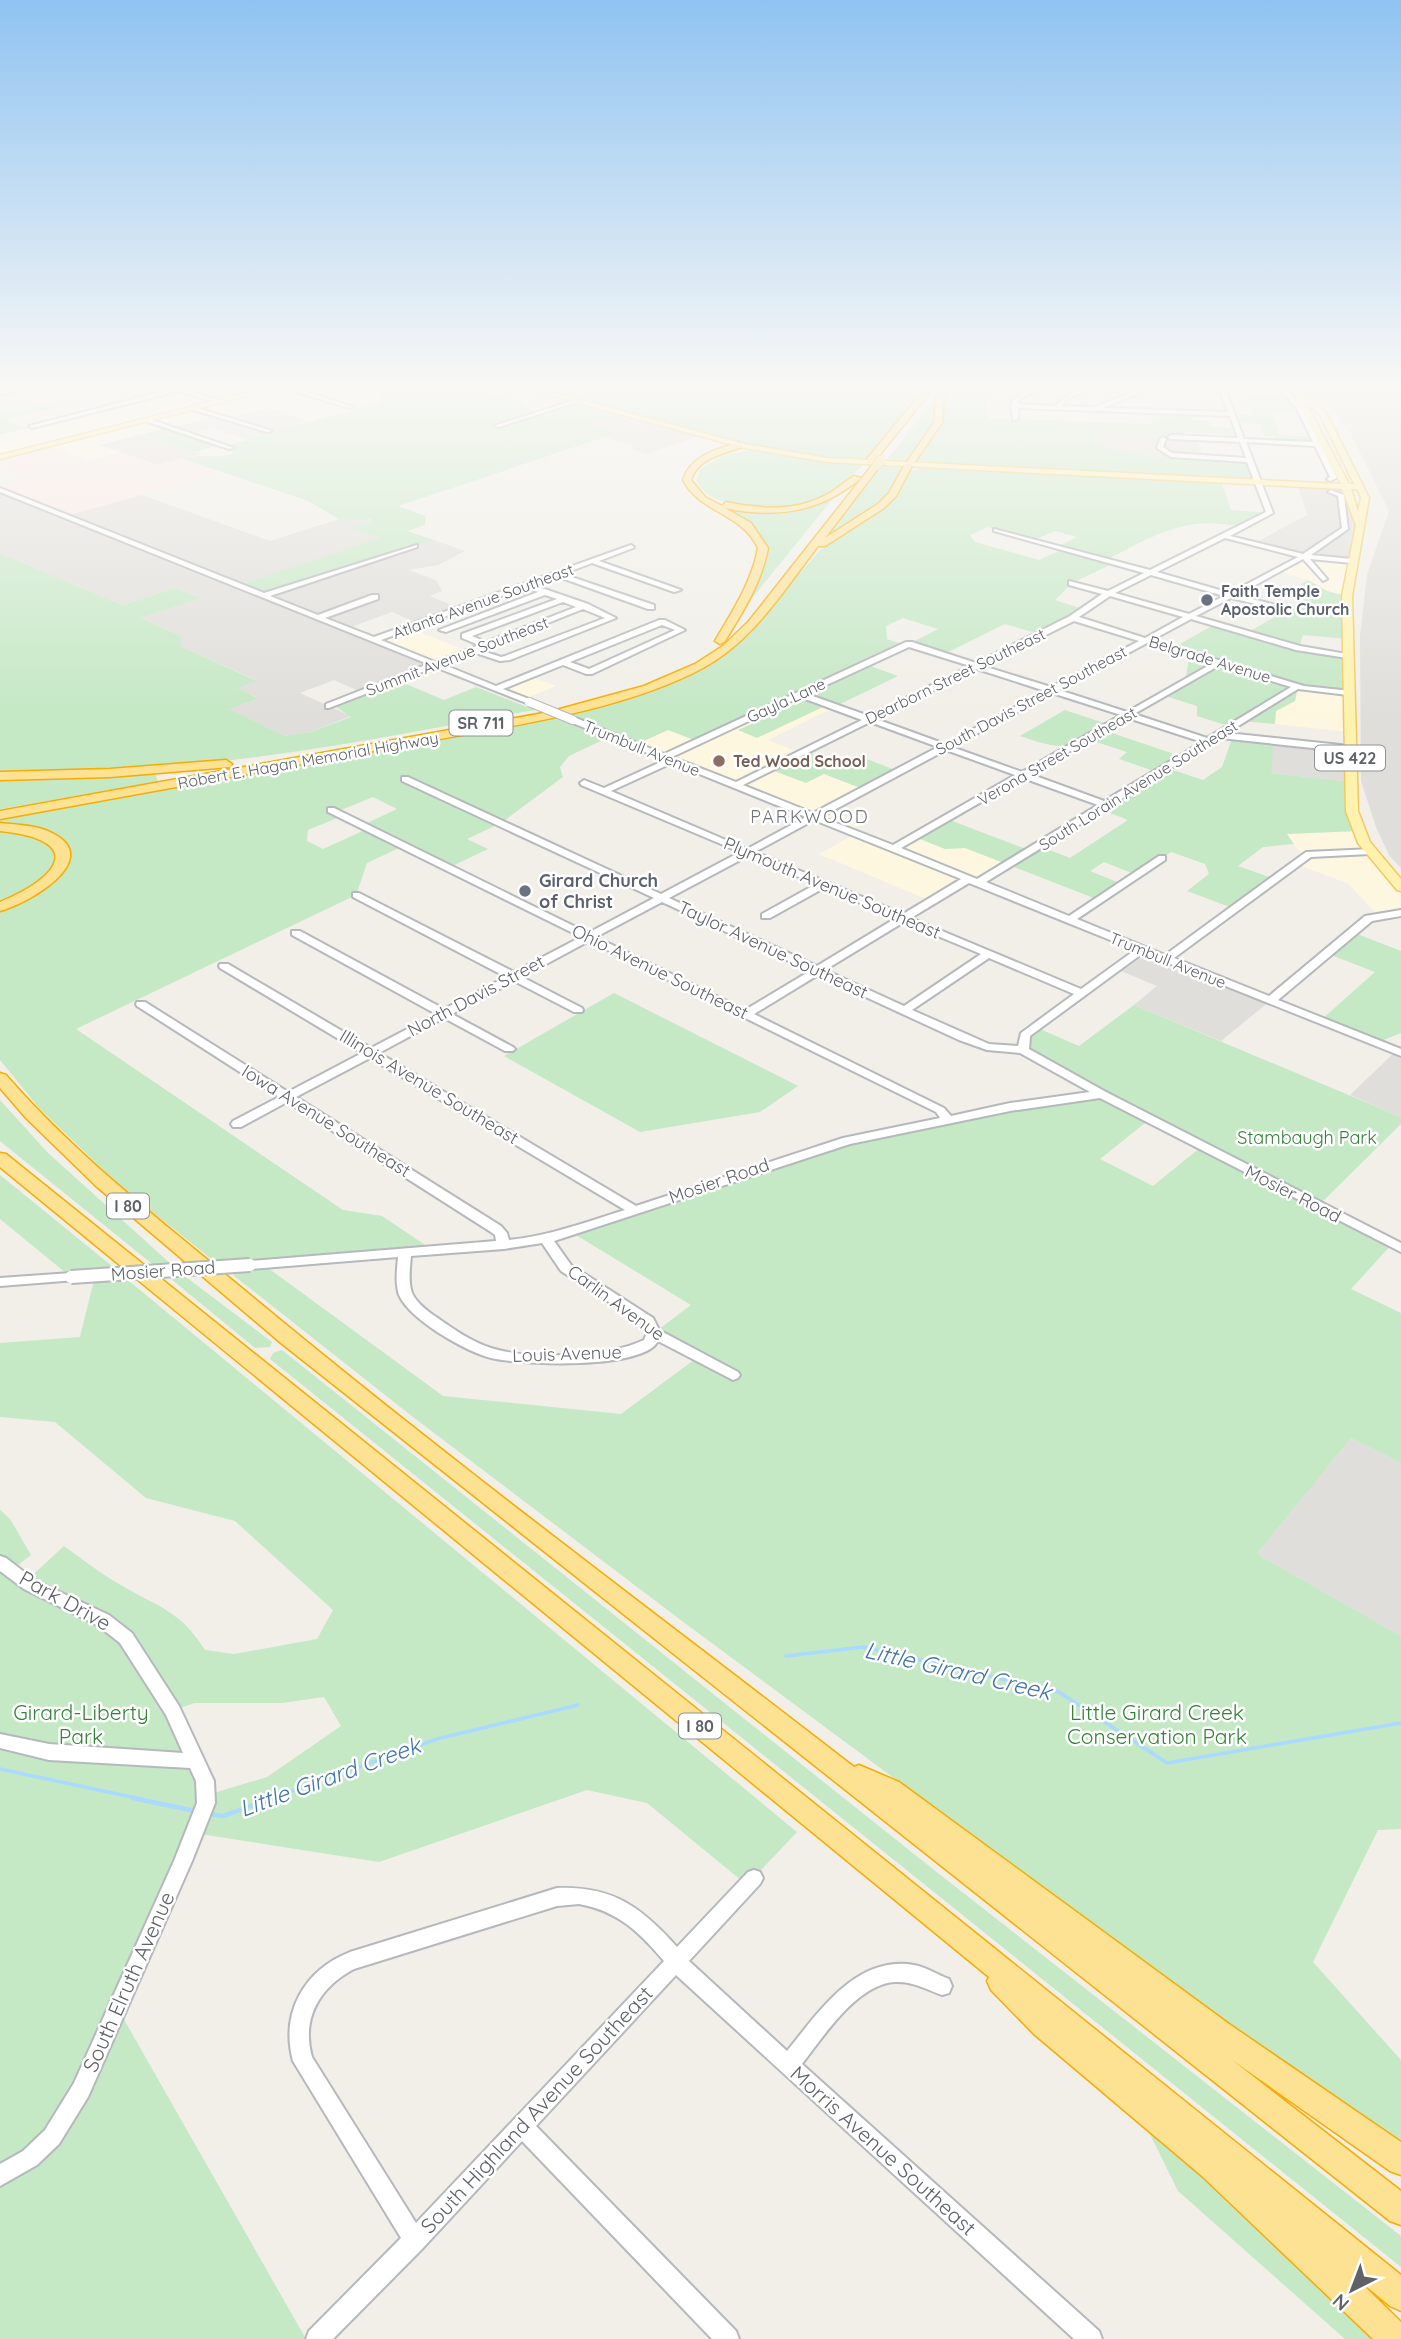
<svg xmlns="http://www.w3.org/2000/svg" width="1401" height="2339" font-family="Quicksand,sans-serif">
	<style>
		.commercial { fill: #fef7e0 }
		.industrial { fill: #e0deda }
		.medical { fill: #fce8e6 }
		.green { fill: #c5e8c5; fill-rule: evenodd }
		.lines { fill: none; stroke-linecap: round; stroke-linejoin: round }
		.stream-far1 { stroke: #aadaff; stroke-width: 3.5 }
		.stream { stroke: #aadaff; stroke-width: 4.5 }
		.minor-casing { stroke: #b5b8bc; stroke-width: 4 }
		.major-casing { stroke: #f2c960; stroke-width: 3 }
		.highway-casing { stroke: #f9ab00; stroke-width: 3 }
		.minor { fill: #fff; fill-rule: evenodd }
		.major { fill: #fff2af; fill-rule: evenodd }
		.highway { fill: #fde293; fill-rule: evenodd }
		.rail { stroke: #b6b7b8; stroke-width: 2; stroke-dasharray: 1 4.5; stroke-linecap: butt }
		.minor-bridge-far1-casing { stroke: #b5b8bc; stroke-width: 10; stroke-linecap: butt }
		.minor-bridge-casing { stroke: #b5b8bc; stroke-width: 16; stroke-linecap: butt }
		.highway-bridge-casing { stroke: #f9ab00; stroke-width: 10; stroke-linecap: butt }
		.minor-bridge-far1 { stroke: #fff; stroke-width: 8 }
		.minor-bridge { stroke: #fff; stroke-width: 12 }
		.highway-bridge { stroke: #fde293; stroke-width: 9 }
		.worship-dot { fill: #6b7280; stroke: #fff; stroke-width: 2.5 }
		.education-dot { fill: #8d6e63; stroke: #fff; stroke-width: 2.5 }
		.labels { text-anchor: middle; stroke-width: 5; stroke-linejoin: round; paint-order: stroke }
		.far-worship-label { font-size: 16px; font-weight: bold; fill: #5b616d; stroke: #fff; text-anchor: start }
		.far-street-label { font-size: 16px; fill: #5f6368; stroke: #fff }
		.shield { fill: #fff; stroke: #8f9295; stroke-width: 2 }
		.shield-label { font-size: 16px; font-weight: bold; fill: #5f6368 }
		.far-education-label { font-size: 16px; font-weight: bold; fill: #785e54; stroke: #fff; text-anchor: start }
		.far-quarter-label { font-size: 18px; letter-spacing: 2px; fill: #70757a; stroke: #fff }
		.worship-label { font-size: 18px; font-weight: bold; fill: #5b616d; stroke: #fff; text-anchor: start }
		.street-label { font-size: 18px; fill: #5f6368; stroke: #fff }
		.park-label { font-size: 18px; fill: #348238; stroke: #fff }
		.near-street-label { font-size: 21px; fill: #5f6368; stroke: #fff }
		.near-park-label { font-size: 21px; fill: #348238; stroke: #fff }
		.near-water-label { font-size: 23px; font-style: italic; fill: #4174aa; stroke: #fff }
	</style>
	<rect width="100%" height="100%" fill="#f1efe8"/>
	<g class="commercial">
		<polygon points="169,386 360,386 381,395 382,402 310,421 269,408 228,419 217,416 102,445 121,452 90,461 52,447 0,460 0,435 177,388"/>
		<polygon points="1304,556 1352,561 1347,596 1327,591 1308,580 1274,570"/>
		<polygon points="409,628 470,652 435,665 374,640"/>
		<polygon points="529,676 556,686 522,700 495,689"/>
		<polygon points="1298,686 1348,693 1349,732 1275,724 1276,711 1295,701"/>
		<polygon points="799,694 834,707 768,740 801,753 824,774 863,789 827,809 863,823 849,831 635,745 668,729"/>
		<polygon points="1357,831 1401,887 1401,913 1378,915 1347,883 1296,864 1304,857 1286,834"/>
		<polygon points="855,834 893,849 915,837 945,849 965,848 1009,865 978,883 968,879 931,901 819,854"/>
	</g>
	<g class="industrial">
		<polygon points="1302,386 1401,386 1401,868 1389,855 1376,827 1361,781 1360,636 1367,575 1389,511 1352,436 1333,407 1319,402"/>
		<polygon points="269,408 316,423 248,440 213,428 191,434 172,428 217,416 228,419"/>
		<polygon points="623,414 701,435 647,454 634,450 633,445 604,437 616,433 588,425"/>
		<polygon points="1109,433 1197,438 1203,458 1144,455 1088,443"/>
		<polygon points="143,434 201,454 158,465 100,445"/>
		<polygon points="1297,484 1346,486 1358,523 1352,561 1304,556 1253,544 1307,515"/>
		<polygon points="0,490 65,516 142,495 270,541 339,519 364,517 373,522 354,529 382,539 262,596 434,540 465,551 438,565 409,570 436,580 442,591 430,596 454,606 413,621 392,612 346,629 439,664 363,693 334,680 300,693 351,716 311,732 285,736 228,709 257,697 237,688 256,680 182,647 181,636 141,618 200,598 175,588 122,605 0,553"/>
		<polygon points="1274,740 1350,749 1351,782 1270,773"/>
		<polygon points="1142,949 1270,1001 1221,1041 1134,1005 1157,986 1116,969"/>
		<polygon points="1396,1051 1401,1053 1401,1117 1350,1095"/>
		<polygon points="1351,1438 1401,1463 1401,1636 1257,1554"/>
	</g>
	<polygon class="medical" points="52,447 90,461 121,452 158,465 183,458 223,472 65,516 0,490 0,486 29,478 0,466 0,460"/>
	<g class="green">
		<path d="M360,386h57l23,7 24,-7h28l-11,4 40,11 7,8 12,4 36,-12 -56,-15h405c-52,64 -83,134 -179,120 -20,-3 -39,-6 -50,-25l4,-12 23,-13 31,-7 -131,-35 -34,11 28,8 -219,73 27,10v9l-18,6 27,9 -172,56 -25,-10 143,-48 -28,-9 20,-7 -2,-3h-31l-31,-18 -125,-42c18,-6 32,0 50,-5l-2,-6 -5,-2 155,-44v-7z"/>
		<path d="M949,386h51c-13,10 -16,16 -12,32l164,6 1,-13 35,1 4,8 17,1 2,6 26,1 3,7 -55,-3 1,6 -77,-5 -20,10 55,12 107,5 8,22 -38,-1 10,29 39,3 -29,14c-54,-13 -88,9 -135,33l8,3 -42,20 -17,17 31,10 -47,24 -34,-10 -63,31 -33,-11 29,-15 -35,-11 -17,8 1,13 18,6 -40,19 33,12 -64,31 -35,-13 -100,48 -31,-12 -33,15 -24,-9 -42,20 -9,11 3,10 -62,46 -34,16 21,10 -40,19 -45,-22 -36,17 -11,32 -280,134 267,181 39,6 52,35 -170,14 179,131 178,18 77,-57 -44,-24 37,-28 -120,-73 276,-91 254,-47 -79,-49 13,-18 44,19 55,-41 267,112v7l-84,83 75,37 -41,45 50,24v150l-50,-25 -94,116 144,82v193l-23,1 -65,132 88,98v87l-201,-142 -518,-384 -269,-204 -180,-142 16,-9 -33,-3 -97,-78 -79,-76 -40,-49v-151c27,-9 74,-24 67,-60l-67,-23v-7l577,-106 93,-30 34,-16 35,-24 81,-93 70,-48 20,-31 13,-3 1,-4 -8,-4 25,-37 4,-30zM988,527l46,13 21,-9 22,6 -20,10 6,2 -24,11 -64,-18 -5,-7zM373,797l24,12 -36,17 6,3 -44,20 -16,-8 1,-11 34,-14 -6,-4zM1150,1119l51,28 -48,39 -53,-27z"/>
		<path d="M937,395l-1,28 -28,39 -25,3 19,4c-14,30 -43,56 -74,66l53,-67 -5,-2 5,-6h6z"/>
		<polygon points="1246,395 1290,396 1302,414 1272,412 1280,435 1314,437 1318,444 1276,442 1274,436 1265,436 1260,424 1235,423 1232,414 1253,415"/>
		<polygon points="38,405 65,405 6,420 27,428 0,435 0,408 9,411"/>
		<polygon points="170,427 222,444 195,452 143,434"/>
		<path d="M835,496l-96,118 26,-68 -14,-22 -34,-20c40,4 81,11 118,-8z"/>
		<path d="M0,553l122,52 53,-17 26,10 -60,20 40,18 1,11 75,34 -19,7 20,10 -29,11 56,27 26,-4 40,-15 -16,-11 64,-25 45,19 32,-13 59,23c-103,18 -206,39 -311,51 -74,8 -149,9 -224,11z"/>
		<polygon points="1308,580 1327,591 1347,596 1347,639 1303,635 1299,648 1347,656 1348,693 1298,686 1295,701 1276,711 1275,724 1242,721 1232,727 1197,716 1197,706 1162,695 1185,682 1190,653 1173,648 1215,624 1247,633 1306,599 1287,593"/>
		<polygon points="804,700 823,707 757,738 738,730"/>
		<path d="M1065,710l45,15 -7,5 80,27 -16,11 36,12 19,-13 11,-31 41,4 -3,33 80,9 6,49 -70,3 7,10 -31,3 -25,19 37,13 -40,30 -48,-18 22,-17 -4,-10 -34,-12 -34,23 -33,-13 -14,9 32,13 -23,16 -134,-52 -20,1 -30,-12 32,-18 84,32 8,-5 31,12 58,-38 -28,-11 57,-37 -38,-13 8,-7 -40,-13c-24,13 -43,5 -67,-3z"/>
		<polygon points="804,751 842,765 859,756 898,771 863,789 824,774 806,783 769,769"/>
		<polygon points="155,774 158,782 0,809 0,779"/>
		<polygon points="0,830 42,838 59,855 48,879 0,904"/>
		<polygon points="1352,932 1401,951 1401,1033 1376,1043 1320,1021 1375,972 1326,953"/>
		<polygon points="614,993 798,1086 760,1112 640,1132 504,1056"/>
		<polygon points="0,1100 47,1152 173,1266 156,1267 0,1141"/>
		<polygon points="0,1175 118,1271 66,1273 0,1219"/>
		<path d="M95,1276h28l674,556 -50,53 -100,-82 -60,-13 -208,72 -185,-29 -76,176 188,330h-306v-829l10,9 21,36 -22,17 15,11 40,-37c18,13 36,27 55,38 40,24 60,25 86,66l29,4 83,-15 16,-29 -98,-89 -89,-23 -91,-76 -55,-5v-74l80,-6zM324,1697l17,29 -74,51 -60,18 -34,-84 21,-8h88z"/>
		<polygon points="186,1277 272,1342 270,1347 255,1348 170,1278"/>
		<polygon points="282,1350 929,1866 1401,2236 1401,2267 270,1359 273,1353"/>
		<polygon points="1147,2128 1201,2171 1381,2339 1345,2339 1178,2191"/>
	</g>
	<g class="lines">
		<g class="stream-far1">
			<polyline points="786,1656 863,1647 1059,1692 1167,1763 1401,1723"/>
			<polyline points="0,1769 141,1799"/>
			<polyline points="269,1799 437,1739 578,1705"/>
		</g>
		<g class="stream">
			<polyline points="133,1798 195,1811"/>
			<polyline points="209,1814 223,1816 274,1798"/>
		</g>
		<defs>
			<g id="minor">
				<polygon points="24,386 34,386 0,395 0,391"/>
				<polygon points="171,386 222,401 219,403 179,391 32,428 29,426 173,389"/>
				<polygon points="277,386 286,386 354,407 349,408"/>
				<polygon points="357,386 364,386 365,387 362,389"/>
				<path d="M1036,386h7l-24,14v4l37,2c9,-12 27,-20 43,-20l-32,13 -5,7 33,1 52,-21h8l-52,22 125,4 -10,-26h6l20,53 69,3 -16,-33 -19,-23h6l19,23 34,69 -7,3 -3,-2 3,-2 -15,-31 -69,-4 27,71 -43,23 73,18 39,-26 -4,-32 -10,-4 3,-2 13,5 4,34 -37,26 41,4 3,2 -3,2 -42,-4 17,20 -4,2 -20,-22 -66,36 43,11v4l-49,-12 -35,18 104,30 47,8 4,2 -4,2 -51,-8 -105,-31 -39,21 152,46 47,5v4h-3l-50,-6 -71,44 123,13 4,3 -4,3 -130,-14 -234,144 83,34 90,-60h6v4l-88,59 88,36 141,-103 67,-3 2,2 -5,3 -59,3 -137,101 95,38 96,-80 36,-6v6l-29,5 -94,79 123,49v7l-258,-103 -113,83 -1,13 77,43 295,151v9l-301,-154 -90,13 -160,33 -296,97 17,24 82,53 6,12 79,42 2,3 -2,3 -5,2 -75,-39c-15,29 -138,24 -167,17 -26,-7 -81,-38 -92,-63 -4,-12 -2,-26 -1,-38l-148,12 -5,-1 -2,-3 2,-3 5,-1 246,-20 -1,-6 -4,-3 -204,-130 -46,25h-8l-2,-3 2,-3 46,-24 -142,-91 -1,-2 1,-2h8l143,90 74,-39 -142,-85 -1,-2 1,-2h8l143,84 65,-34 -144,-79v-4h8l144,78 62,-32 -153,-80v-4h6l155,79 67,-35 -253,-125v-4h6l254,125 66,-35 -252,-117v-4h6l253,117 79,-42 -159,-67 -1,-2 4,-3 20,8 61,-28 -95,-38v-4h6l88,36 242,-112h6l64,21 94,-47 32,-22 -33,-9v-4l39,10 36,-18 -150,-42v-2l156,41 116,-58 -19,-50 -76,-5 -14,-9 3,-9 3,-2 3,2 -3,8 9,6 74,5 -6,-16 -69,-3 -3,-2 3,-2 67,3 -8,-22 -212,-8v11l-5,1 -2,-14 2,-7zM1225,538l73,19 -68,36 -73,-21zM1151,575l73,21 -35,18 -74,-21zM1110,596l73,21 -38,21 -66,-21zM1074,621l65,20 -88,46 -68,-21zM1147,643l66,20 -86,49 -68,-22zM909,647l61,19 -101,50 -62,-22zM1220,665l71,22 -84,51 -73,-24zM977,669l68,22 -100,53 -69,-25zM1052,693l69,22 -99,57 -70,-25zM800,697l62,23 -126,62 -64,-25zM1128,718l74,24 -98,59 -74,-27zM870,722l68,25 -125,66 -70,-28zM946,750l69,25 -122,70 -72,-28zM672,763l134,54 -59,32 -136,-58zM1023,778l75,27 -121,74 -76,-31zM814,820l147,59 -58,35 -148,-62zM748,856l68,28 -54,30v4h8l54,-30 72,30 -79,48 -148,-68zM969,883l166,67 -54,39 -170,-71zM662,902l148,69 -65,39 -149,-73zM904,922l77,32 -77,52 -79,-36zM589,941l347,171 4,6 -97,20 -207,68 -257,-153 65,-35 61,33h8l2,-2 -2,-2 -61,-33 62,-33 60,31h8l1,-2 -1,-2 -60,-31zM989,958l85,36 -53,39 -3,13 -29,-2 -77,-34zM818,975l141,65 28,10 33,3 70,39 -80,11 -59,13 -7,-8 -190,-94zM370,1058l255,152c-39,12 -76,26 -116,30l-2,-7 -6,-7 -205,-129zM542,1243l19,28 82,53 4,9 -3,7c-35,17 -116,20 -153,8 -19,-6 -36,-18 -52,-29 -9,-6 -22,-15 -27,-26 -4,-11 -2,-25 -1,-37l93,-7z"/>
				<polygon points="575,400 580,401 499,427 494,426"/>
				<polygon points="190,407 194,407 272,431 267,432 190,409"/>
				<polygon points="145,419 149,419 234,448 229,449 145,421"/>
				<path d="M0,488l264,105 153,-48v2l-147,49 48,19 54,-20h6v4l-53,19 49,19 257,-92 3,2 -1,1 -34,13 82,29 -7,2 -82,-29 -29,11 91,31v4h-6l-92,-33 -23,9 55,19 28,14 -106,42 -10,1 -27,-9 -31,12 54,22 163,-66h6l20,10 -93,44h-6l-23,-9 -60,24 29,11 1,2 -4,2 -94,-37 -106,41h-3v-4l102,-40 -428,-172zM526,587l12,5 -99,38 7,2 99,-37 12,4 -95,35v4l17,7 -44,17 -54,-22zM563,602l13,5 -90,35 -14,-6zM583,609l22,9 -100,38 -4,1 -21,-7zM662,625l13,5 -86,39 -19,-7z"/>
				<polygon points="71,1273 76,1274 78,1277 76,1280 0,1286 0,1278"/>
				<polygon points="0,1556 6,1558 36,1581 109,1615 132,1633 179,1706 214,1781 215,1803 192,1861 88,2097 59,2144 37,2165 0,2186 0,2164 23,2151 45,2130 74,2083 174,1861 197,1803 196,1781 190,1768 49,1760 0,1748 0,1734 49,1744 183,1753 166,1715 120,1643 97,1625 24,1589 0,1571"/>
				<path d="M754,1870l6,2 3,6 -3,6 -71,77 98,90c32,-39 69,-96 127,-86 12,2 24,10 35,14l3,7 -3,7 -7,2c-16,-6 -30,-14 -47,-13 -38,2 -72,55 -93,82l297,267 3,8h-28l-398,-364 -140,151 200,205 3,8h-27l-190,-198 -99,107 -90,91h-27l3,-8 92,-93 -108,-177c-13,-48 11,-91 57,-109l207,-64c56,-2 84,19 120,59l71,-75zM579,1904c39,7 60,28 85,57l-248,262 -104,-166c-11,-39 8,-70 42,-88l203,-63z"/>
			</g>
			<g id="major">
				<polygon points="273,386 285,386 0,459 0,455"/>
				<path d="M516,386h12l216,58 84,14 513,26 -45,-85 3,-2 -7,-6 7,-2 28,25 42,84 -17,98 6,215 12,31 31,37v12l-4,-1 -39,-47 -12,-32 -4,-215 14,-71 -14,-36 -514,-27 -84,-14zM1306,403l14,12 34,69h-5zM1351,489h6l4,9 -3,13z"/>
			</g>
			<g id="highway">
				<polygon points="927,386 935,386 873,463 867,463 867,459"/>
				<path d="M942,386h8l-6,11 -2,26 -30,43 -16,30 -12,12 -59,38h-7c-34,44 -65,95 -115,122 -82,44 -200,59 -291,76 -137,25 -275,50 -412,75v-8l549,-99 95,-26 51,-22 28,-18 26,-25 124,-157 7,2 -55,72 53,-34 11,-11 15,-27 30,-43 2,-26z"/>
				<path d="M739,442l3,5c-19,7 -44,11 -51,33l14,17 17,9 4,-4c33,7 69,10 100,-7 10,-5 18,-13 28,-19l7,2c-40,34 -85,41 -136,30l26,15 17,25c-6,34 -25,64 -43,93l-5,3 -5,-3c17,-29 37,-59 43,-93 -16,-35 -58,-35 -75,-68 7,-24 34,-31 56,-38z"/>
				<polygon points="226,760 232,764 230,767 110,777 0,780 0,772 110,769"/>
				<path d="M0,823c18,2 38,2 54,11 50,27 -29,71 -54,77v-9c61,-25 86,-62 0,-71z"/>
				<path d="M0,1073l6,2c74,85 163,152 249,224 195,162 399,313 599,468l5,-2 40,17 330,242 172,118v33l-11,-4 -158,-111 169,131v34l-11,-4 -1109,-878 -185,-157 -70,-68 -26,-30z"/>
				<polygon points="0,1153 6,1154 1401,2275 1401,2311 1390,2306 1355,2277 1401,2322 1401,2339 1373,2339 1202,2176 1034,2034 991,1990 987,1981 989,1977 0,1167"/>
			</g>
		</defs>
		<use href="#minor" class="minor-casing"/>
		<use href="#major" class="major-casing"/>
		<use href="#highway" class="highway-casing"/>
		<use href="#minor" class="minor"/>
		<use href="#major" class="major"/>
		<use href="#highway" class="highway"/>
		<polyline class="rail" points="1387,386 1401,407"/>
		<defs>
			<polyline id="minor-bridge-far1" points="529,702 573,720"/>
			<polyline id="minor-bridge" points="71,1277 250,1265"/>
			<polyline id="highway-bridge" points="876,466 881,460"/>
		</defs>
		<use href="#minor-bridge-far1" class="minor-bridge-far1-casing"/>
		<use href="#minor-bridge" class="minor-bridge-casing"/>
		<use href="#highway-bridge" class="highway-bridge-casing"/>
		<use href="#minor-bridge-far1" class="minor-bridge-far1"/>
		<use href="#minor-bridge" class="minor-bridge"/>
		<use href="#highway-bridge" class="highway-bridge"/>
	</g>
	<linearGradient id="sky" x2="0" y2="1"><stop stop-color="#8fc3f1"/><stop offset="0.54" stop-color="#f9f8f5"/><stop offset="1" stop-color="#f9f8f5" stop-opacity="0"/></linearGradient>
	<rect width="1401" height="713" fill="url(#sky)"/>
	<g class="worship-dot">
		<circle cx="1207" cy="600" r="7"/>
		<circle cx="525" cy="891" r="7"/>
	</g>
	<circle class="education-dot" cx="719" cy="761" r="7"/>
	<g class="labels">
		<g class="far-worship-label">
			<text x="1221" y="597">Faith Temple<tspan x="1221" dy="18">Apostolic Church</tspan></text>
		</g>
		<g class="far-street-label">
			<text transform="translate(483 601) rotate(-20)" y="6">Atlanta Avenue Southeast</text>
			<text transform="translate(457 656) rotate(-21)" y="6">Summit Avenue Southeast</text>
			<text transform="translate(1210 659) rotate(17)" y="6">Belgrade Avenue</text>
			<text transform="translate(955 676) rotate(-26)" y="6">Dearborn Street Southeast</text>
			<text transform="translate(786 700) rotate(-25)" y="6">Gayla Lane</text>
			<text transform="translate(1031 700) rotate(-28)" y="6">South Davis Street Southeast</text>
			<text transform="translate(642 748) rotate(22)" y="6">Trumbull Avenue</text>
			<text transform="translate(1057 756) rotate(-30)" y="6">Verona Street Southeast</text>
			<text transform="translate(308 760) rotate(-10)" y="6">Robert E. Hagan Memorial Highway</text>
			<text transform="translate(1138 785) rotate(-32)" y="6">South Lorain Avenue Southeast</text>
			<text transform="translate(1168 960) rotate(22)" y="6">Trumbull Avenue</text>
		</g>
		<g class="shield">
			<rect x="449.5" y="710.5" width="63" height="25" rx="5"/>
			<rect x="1315" y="745.5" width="70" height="25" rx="5"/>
			<rect x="107" y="1193.5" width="42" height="25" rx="5"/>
			<rect x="679" y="1713.5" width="42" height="25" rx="5"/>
		</g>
		<g class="shield-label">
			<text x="481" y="729">SR 711</text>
			<text x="1350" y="764">US 422</text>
			<text x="128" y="1212">I 80</text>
			<text x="700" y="1732">I 80</text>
		</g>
		<g class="far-education-label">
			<text x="733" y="767">Ted Wood School</text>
		</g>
		<g class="far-quarter-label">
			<text x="810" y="823">PARKWOOD</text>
		</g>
		<g class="worship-label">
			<text x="539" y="887">Girard Church<tspan x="539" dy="21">of Christ</tspan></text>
		</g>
		<g class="street-label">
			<text transform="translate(832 888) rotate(23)" y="6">Plymouth Avenue Southeast</text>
			<text transform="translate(773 950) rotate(25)" y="6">Taylor Avenue Southeast</text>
			<text transform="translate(660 972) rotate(26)" y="6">Ohio Avenue Southeast</text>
			<text transform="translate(476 996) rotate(-28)" y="6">North Davis Street</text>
			<text transform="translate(429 1087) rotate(31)" y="6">Illinois Avenue Southeast</text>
			<text transform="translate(326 1121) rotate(32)" y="6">Iowa Avenue Southeast</text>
			<text transform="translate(719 1181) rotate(-19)" y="6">Mosier Road</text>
			<text transform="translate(1293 1194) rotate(27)" y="6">Mosier Road</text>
			<text transform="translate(163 1271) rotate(-4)" y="6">Mosier Road</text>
			<text transform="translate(616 1303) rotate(36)" y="6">Carlin Avenue</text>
			<text transform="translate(567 1354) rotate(-2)" y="6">Louis Avenue</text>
		</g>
		<g class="park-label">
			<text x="1307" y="1144">Stambaugh Park</text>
		</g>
		<g class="near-street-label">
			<text transform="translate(65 1601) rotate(29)" y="7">Park Drive</text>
			<text transform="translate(129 1982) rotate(-66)" y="7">South Elruth Avenue</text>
			<text transform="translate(537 2110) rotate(-47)" y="7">South Highland Avenue Southeast</text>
			<text transform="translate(883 2151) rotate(42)" y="7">Morris Avenue Southeast</text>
		</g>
		<g class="near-park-label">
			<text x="81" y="1720">Girard-Liberty<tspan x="81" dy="24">Park</tspan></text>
			<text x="1157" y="1720">Little Girard Creek<tspan x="1157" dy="24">Conservation Park</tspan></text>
		</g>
		<g class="near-water-label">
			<text transform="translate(958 1671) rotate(13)" y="8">Little Girard Creek</text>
			<text transform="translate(330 1777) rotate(-20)" y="8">Little Girard Creek</text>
		</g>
	</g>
	<g transform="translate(1352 2290) rotate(222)" stroke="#ffffff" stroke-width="5" paint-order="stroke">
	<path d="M0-5L12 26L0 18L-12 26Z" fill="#5f6368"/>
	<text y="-10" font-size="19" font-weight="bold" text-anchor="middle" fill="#5f6368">N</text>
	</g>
</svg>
